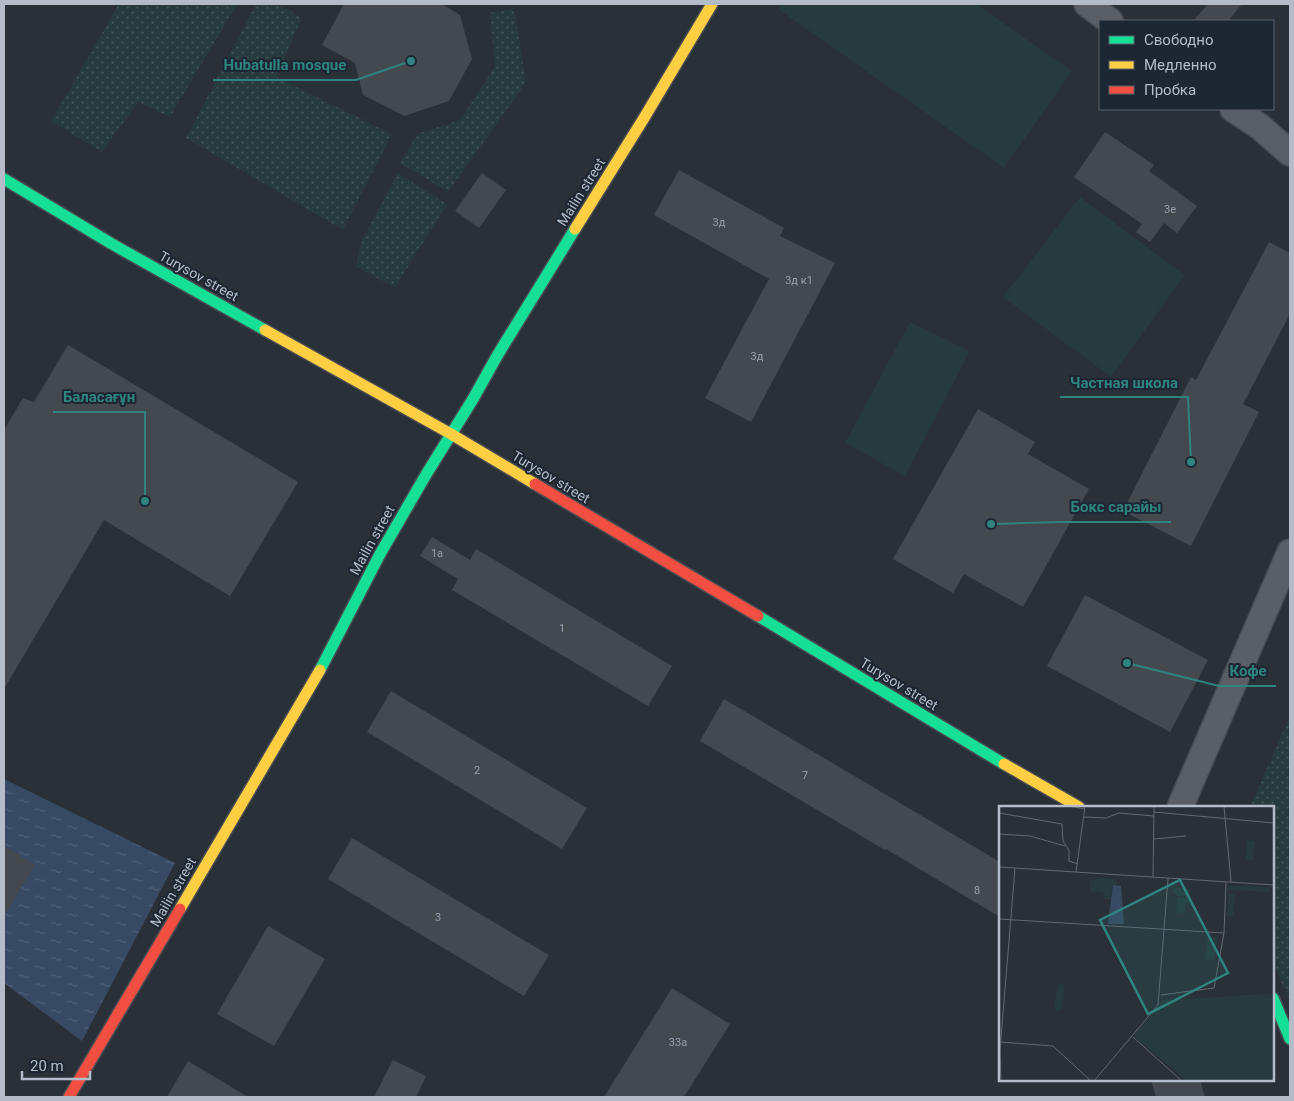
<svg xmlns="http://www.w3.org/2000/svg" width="1294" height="1101" font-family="Roboto,sans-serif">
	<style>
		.grass { fill: url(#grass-dots) }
		.garden { fill: #273a3e }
		.water { fill: url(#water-ripples) }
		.building { fill: #444950 }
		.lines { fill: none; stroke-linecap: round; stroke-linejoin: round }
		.street-casing { stroke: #484c53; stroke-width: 28 }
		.fast-casing { stroke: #484c53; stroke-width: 14 }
		.slow-casing { stroke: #484c53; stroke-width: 14 }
		.jam-casing { stroke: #484c53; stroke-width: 14 }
		.street { stroke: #5a5e66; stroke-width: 25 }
		.fast { stroke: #16e098; stroke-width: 11 }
		.slow { stroke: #ffcf43; stroke-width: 11 }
		.jam { stroke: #f24e42; stroke-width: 11 }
		.labels { text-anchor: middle; stroke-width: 4; stroke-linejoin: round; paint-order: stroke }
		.number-label { font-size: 11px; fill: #989fab }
		.street-label { font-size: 14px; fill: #b4bcc9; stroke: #1d2633 }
		.inset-road { fill: none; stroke: #616872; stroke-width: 1 }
		.view { fill: #308480; fill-opacity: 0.15; stroke: #308480; stroke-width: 2.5 }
		.inset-edge { fill: none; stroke: #b4bcc9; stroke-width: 2.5 }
		.leader { fill: none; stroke: #308480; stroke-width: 2 }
		.callout-dot { fill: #308480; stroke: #1d2633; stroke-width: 2 }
		.callout-label { font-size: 15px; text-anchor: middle; font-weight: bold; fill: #308480; stroke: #1d2633; stroke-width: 4; stroke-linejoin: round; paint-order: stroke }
	</style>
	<defs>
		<pattern id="grass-dots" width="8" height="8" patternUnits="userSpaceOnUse" patternTransform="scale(1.25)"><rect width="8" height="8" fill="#273a3e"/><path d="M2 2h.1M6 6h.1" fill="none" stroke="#445559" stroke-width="1.8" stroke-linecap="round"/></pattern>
		<pattern id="water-ripples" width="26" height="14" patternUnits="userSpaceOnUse" patternTransform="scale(1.25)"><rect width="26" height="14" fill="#384963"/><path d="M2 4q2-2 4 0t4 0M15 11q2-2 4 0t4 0" fill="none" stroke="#526178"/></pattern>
	</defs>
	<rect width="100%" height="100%" fill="#2a3038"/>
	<g class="grass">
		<polygon points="119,4 237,4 170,117 138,102 102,152 51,121"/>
		<polygon points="256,4 277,4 302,18 276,77 392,134 343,230 186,138"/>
		<polygon points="514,8 526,83 448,192 400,163 417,134 460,120 495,67 490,13"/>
		<polygon points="398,173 447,204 395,288 356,266 362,240"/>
		<polygon points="1290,716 1290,1002 1273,962 1273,807 1250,807"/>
	</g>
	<g class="garden">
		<polygon points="782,4 976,4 1072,71 1004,168 778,9"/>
		<polygon points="1080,197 1185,275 1111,377 1003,297"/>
		<polygon points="910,322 970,351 905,476 845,443"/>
	</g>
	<polygon class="water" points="4,779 175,863 82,1041 4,983"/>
	<g class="building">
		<polygon points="344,4 442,4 460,15 472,59 449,101 404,116 363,95 355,63 322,45"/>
		<polygon points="1208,4 1242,4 1228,21 1193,21"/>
		<polygon points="1105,132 1154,165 1149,171 1197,206 1177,233 1164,223 1150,242 1136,232 1142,224 1074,177"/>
		<polygon points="679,170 784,228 780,236 835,263 751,422 705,398 769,279 654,215"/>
		<polygon points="482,173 506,190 479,228 455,211"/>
		<polygon points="1269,242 1290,253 1290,314 1243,404 1259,412 1191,546 1123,511 1191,377 1196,380"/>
		<polygon points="68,345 298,482 230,596 104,520 4,689 4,430 23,398 34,402"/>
		<polygon points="978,409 1035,442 1028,454 1089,489 1023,607 964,574 953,593 893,559"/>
		<polygon points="432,537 470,560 476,549 672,666 648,706 452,590 458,579 420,556"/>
		<polygon points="1085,595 1208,660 1170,732 1047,666"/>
		<polygon points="391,691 587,808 562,849 367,732"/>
		<polygon points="724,699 1000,862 1000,917 886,849 885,850 700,741"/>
		<polygon points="352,838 549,955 524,996 328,879"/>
		<polygon points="4,846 35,865 4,916"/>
		<polygon points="268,926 325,959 274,1046 217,1014"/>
		<polygon points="672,988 730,1024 684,1097 604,1097"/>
		<polygon points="393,1060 426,1076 416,1097 374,1097"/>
		<polygon points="188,1061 248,1097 167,1097"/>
		<polygon points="1151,1080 1200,1080 1205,1097 1156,1097"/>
	</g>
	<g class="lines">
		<defs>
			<g id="street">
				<polyline points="1087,4 1110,21"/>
				<polyline points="1233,109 1259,126 1290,153"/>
				<polyline points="1180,807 1290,552"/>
			</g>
			<g id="fast">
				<polyline points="4,179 112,244 265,330"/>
				<polyline points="758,616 1004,764"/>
				<polyline points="320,670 380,554 427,473 473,399 497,356 575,229"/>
				<polyline points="1273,998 1290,1039"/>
			</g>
			<g id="slow">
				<polyline points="575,229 644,118 712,4"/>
				<polyline points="265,330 451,434 535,484"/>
				<polyline points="1004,764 1079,807"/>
				<polyline points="180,909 320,670"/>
			</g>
			<g id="jam">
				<polyline points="535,484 758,616"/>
				<polyline points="69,1097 180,909"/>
			</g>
		</defs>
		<use href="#street" class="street-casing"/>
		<use href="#fast" class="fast-casing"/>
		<use href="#slow" class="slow-casing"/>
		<use href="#jam" class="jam-casing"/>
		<use href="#street" class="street"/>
		<use href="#fast" class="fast"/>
		<use href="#slow" class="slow"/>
		<use href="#jam" class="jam"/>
	</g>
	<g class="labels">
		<g class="number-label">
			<text x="1170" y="213">3е</text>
			<text x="719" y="226">3д</text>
			<text x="799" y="284">3д к1</text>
			<text x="757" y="360">3д</text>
			<text x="437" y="557">1а</text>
			<text x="562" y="632">1</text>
			<text x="477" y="774">2</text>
			<text x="805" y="779">7</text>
			<text x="977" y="894">8</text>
			<text x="438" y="921">3</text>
			<text x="678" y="1046">33а</text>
		</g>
		<g class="street-label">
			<text transform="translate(581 192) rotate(-58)" y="5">Mailin street</text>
			<text transform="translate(199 276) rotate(29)" y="5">Turysov street</text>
			<text transform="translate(551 477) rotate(31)" y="5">Turysov street</text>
			<text transform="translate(372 540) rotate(-61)" y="5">Mailin street</text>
			<text transform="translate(899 684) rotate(31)" y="5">Turysov street</text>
			<text transform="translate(173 892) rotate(-60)" y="5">Mailin street</text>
		</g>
	</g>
	<g transform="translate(999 806)">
		<rect width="275" height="275" fill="#2a3038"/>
		<path d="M229,80h20l22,2 -1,4 -42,-2zM174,82l17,1v8l-12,-1 -5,-3zM229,87l8,1 -3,22h-6zM178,92h13v4l-5,1v10h-9zM273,188l2,87h-87l-53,-45 29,-36z" fill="#273a3e"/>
		<path d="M101,72l16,1 1,6h-5l-1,14h-7l-1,-6 -13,-2v-10zM268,188l7,66h-61l3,-38 20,-8 -9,-18zM181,257l32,1 21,17h-46l-12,-11z" fill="#273a3e"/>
		<path d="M248,34l8,1 -2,19h-7zM209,130l10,1 -4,23 -9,-1zM59,177l6,2 -1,23 -6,3 -3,-3z" fill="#273a3e"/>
		<path d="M114,79l8,1 3,38h-16z" fill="#384963"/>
		<path class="inset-road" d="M70,0l16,3M225,0l7,76M155,6l120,11M0,7l63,11 1,17 6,9v11l9,3M85,11l22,1 13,-5 35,3M0,28l31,2 35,10M155,33l32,-3M0,61l275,18M77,66l9,-66M154,71l1,-71M0,113l225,14M162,189l53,-7 10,-55 2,-51M134,231l49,44M1,236l53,4 38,35M2,275l-1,-31 15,-182M95,275l64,-76 10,-126"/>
		<path class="view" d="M181,74l48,93 -80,41 -48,-94z"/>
		<rect width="275" height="275" class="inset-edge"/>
	</g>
	<path class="leader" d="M411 61L356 80H213M1191 462L1188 397H1060M145 501L145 412H53M991 524L1060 522H1171M1127 663L1219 686H1276"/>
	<g class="callout-dot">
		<circle cx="411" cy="61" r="5"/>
		<circle cx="1191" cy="462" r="5"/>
		<circle cx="145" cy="501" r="5"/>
		<circle cx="991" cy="524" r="5"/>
		<circle cx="1127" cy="663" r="5"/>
	</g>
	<g class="callout-label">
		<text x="285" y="70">Hubatulla mosque</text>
		<text x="1124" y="388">Частная школа</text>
		<text x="99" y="402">Баласағұн</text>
		<text x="1116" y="512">Бокс сарайы</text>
		<text x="1248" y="676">Кофе</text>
	</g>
	<rect width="1294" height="1101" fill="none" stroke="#b4bcc9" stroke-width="10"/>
	<rect x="1099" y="20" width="175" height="90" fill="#1d2633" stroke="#59626f"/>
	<rect x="1109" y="36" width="25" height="8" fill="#16e098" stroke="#59626f"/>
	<text x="1144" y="45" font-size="15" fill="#b4bcc9">Свободно</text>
	<rect x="1109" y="61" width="25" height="8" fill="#ffcf43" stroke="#59626f"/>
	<text x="1144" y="70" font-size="15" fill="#b4bcc9">Медленно</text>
	<rect x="1109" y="86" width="25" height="8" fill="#f24e42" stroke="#59626f"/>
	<text x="1144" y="95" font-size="15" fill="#b4bcc9">Пробка</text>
	<path d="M22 1071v8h68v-8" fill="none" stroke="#b4bcc9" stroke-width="2.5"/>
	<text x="30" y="1071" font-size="15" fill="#b4bcc9" stroke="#1d2633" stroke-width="4" paint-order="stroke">20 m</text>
</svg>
